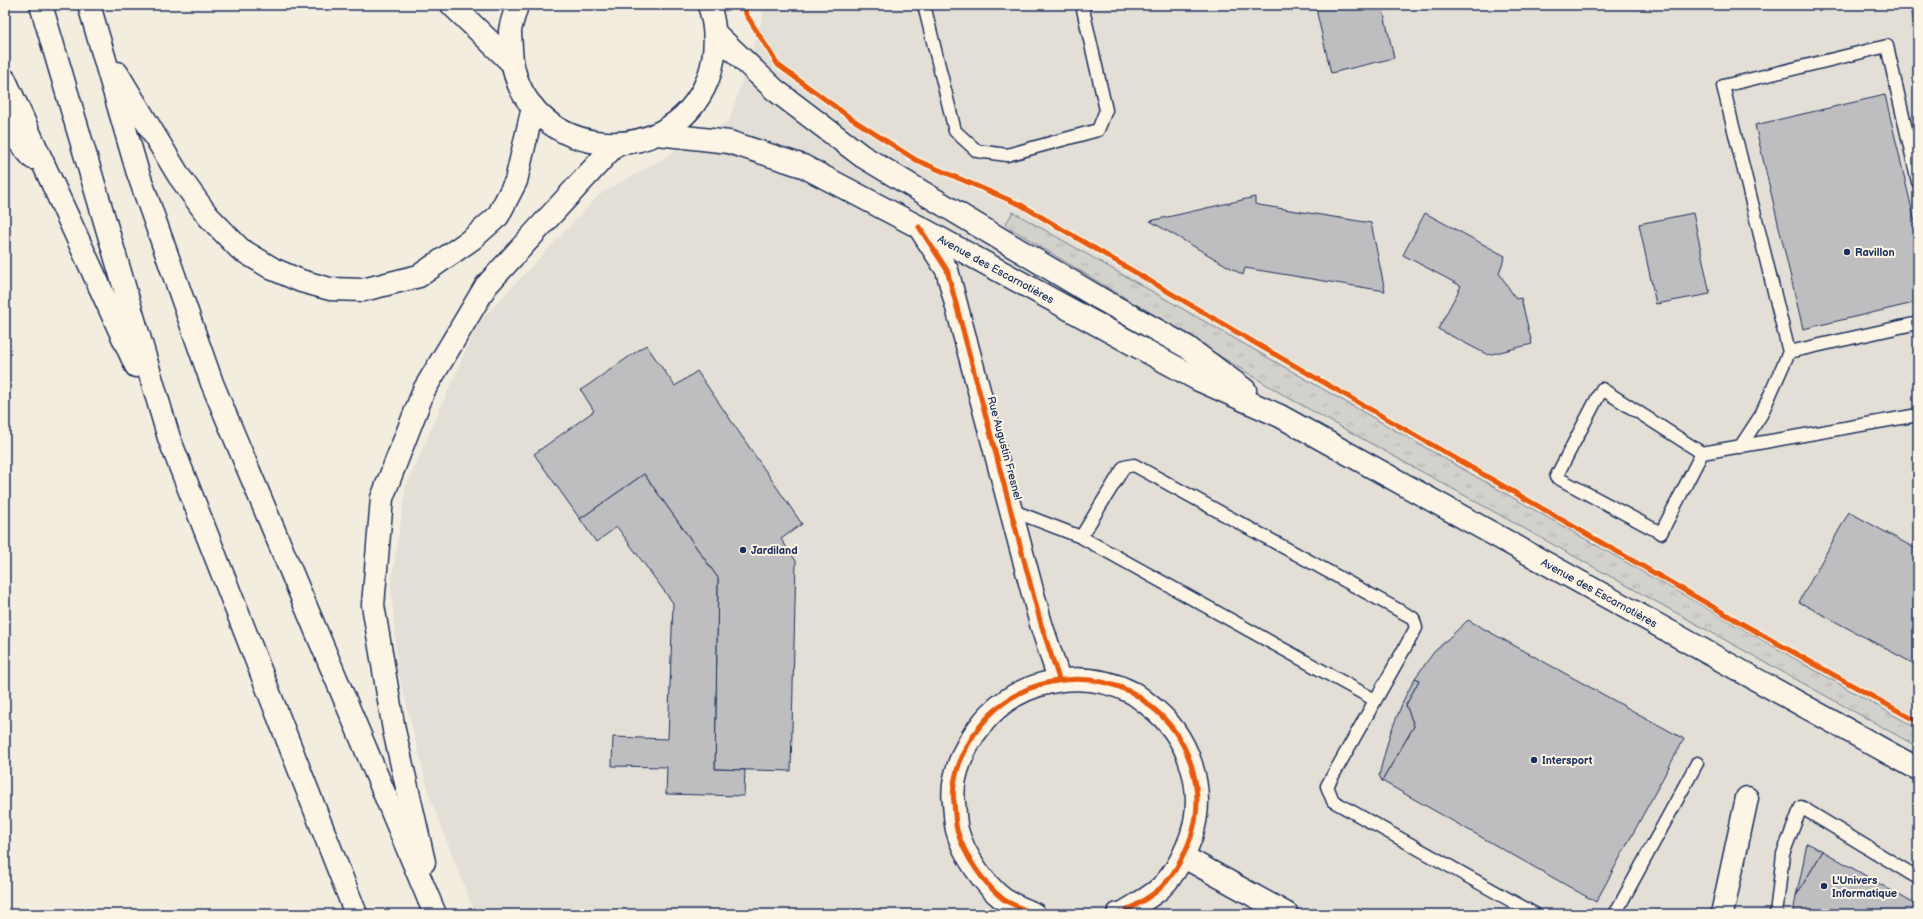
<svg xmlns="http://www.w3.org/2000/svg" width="1923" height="919" font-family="'Balsamiq Sans',sans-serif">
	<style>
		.built { fill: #e3dfd6 }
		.grass { fill: url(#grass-tufts); stroke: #778095 }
		.building { fill: #bebec0; stroke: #1b2f5e }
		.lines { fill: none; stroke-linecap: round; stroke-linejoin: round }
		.service-casing { stroke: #1b2f5e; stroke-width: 15 }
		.minor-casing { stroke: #1b2f5e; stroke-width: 25 }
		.secondary-casing { stroke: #1b2f5e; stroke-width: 25 }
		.primary-casing { stroke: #1b2f5e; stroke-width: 25 }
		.service { stroke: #fcf5e5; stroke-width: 12 }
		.minor { stroke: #fcf5e5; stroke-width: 22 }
		.secondary { stroke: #fcf5e5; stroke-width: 22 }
		.primary { stroke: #fcf5e5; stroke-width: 22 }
		.cycleway-casing { stroke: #fcf5e5; stroke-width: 8 }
		.cycleway { stroke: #e8590c; stroke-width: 5 }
		.poi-dot { fill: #1b2f5e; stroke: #fcf5e5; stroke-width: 1.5 }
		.labels { text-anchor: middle; stroke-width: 4; stroke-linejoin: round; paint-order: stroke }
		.poi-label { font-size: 11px; font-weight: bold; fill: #1b2f5e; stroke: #fcf5e5; text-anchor: start }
		.street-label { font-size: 11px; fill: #1b2f5e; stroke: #fcf5e5 }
	</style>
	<defs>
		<pattern id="grass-tufts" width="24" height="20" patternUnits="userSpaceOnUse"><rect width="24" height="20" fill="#d3d1cc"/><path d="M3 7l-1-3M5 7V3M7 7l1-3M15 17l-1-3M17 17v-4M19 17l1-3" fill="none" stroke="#b5b4b2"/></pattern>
	</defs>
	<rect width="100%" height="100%" fill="#f3ede0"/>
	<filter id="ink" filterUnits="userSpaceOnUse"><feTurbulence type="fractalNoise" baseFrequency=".025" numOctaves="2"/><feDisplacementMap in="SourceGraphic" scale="8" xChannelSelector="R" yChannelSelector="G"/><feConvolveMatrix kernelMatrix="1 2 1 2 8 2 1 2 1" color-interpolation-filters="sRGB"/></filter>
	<g filter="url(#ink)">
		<polygon class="built" points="761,5 1918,5 1918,914 475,914 430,798 397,667 391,584 406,486 478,323 599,195 729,121 763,16"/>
		<g class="grass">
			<polygon points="1918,5 1918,44 1910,6"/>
			<polygon points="1013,212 1918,729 1918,747 1287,397 1005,225"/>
		</g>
		<g class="building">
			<polygon points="1315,5 1382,5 1394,58 1331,73"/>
			<polygon points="1885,95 1918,235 1918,302 1803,329 1755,125"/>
			<polygon points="1255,197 1255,204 1259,205 1371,223 1385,291 1245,268 1243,275 1150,221"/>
			<polygon points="1425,213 1505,256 1499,273 1516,299 1521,298 1532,344 1488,355 1438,329 1461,286 1403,255"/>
			<polygon points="1693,213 1710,294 1656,304 1639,224"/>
			<polygon points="646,345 675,386 697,371 802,524 781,539 796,561 791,771 715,769 718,578 644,474 580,519 534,454 594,411 581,390"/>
			<polygon points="644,474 718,578 715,769 745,770 744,796 666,794 667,767 612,766 613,737 668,739 673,603 617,527 596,542 580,519"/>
			<polygon points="1849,512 1918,550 1918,666 1799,602"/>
			<polygon points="1468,620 1684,739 1596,902 1382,781 1414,726 1406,705 1419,680 1415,678 1434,652"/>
			<polygon points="1415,678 1419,680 1406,705 1414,726 1382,781 1379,775 1390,734 1404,699"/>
			<polygon points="1807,843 1823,851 1796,896 1802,870"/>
			<polygon points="1823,851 1918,906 1918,914 1793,914 1796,896"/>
		</g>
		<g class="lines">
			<defs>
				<g id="service">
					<polyline points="924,5 955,131 977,151 1007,155 1098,130 1106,110 1082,5"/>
					<polyline points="1789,352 1918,323"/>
					<polyline points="1740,447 1761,415 1789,352 1723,86 1887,46 1918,182"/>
					<polyline points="1702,453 1661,533 1556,477 1602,389 1702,453 1918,415"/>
					<polyline points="1011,510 1081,537"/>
					<polyline points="1375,700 1081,537 1124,467 1134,465 1413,618 1416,628 1327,786 1333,801 1535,914"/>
					<polyline points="1615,914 1697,763"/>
					<polyline points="1776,914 1783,854 1801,807 1918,878"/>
				</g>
				<g id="minor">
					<polyline points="919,227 947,270 1041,624 1059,679"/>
					<polyline points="1184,857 1287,914"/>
					<path d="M1034,914c-10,-5 -22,-9 -31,-15 -20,-16 -39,-44 -46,-69 -2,-9 -2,-18 -3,-27 -4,-26 11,-58 27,-78 36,-46 100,-58 152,-32 5,3 11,8 16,12 40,30 58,84 42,132 -7,19 -18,41 -34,54 -10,8 -23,15 -34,22l-5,1"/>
					<polyline points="1722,914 1747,798"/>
				</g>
				<g id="secondary">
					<polyline points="452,5 512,63"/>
					<path d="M517,5c-2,8 -6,18 -7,26 0,6 1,13 1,19 6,107 157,129 197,29 9,-25 9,-49 1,-74"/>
					<polyline points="716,34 775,90 862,156 1099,298 1187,347 1245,390"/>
					<path id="s1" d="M658,134l71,8 74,24 116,61 280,153 81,36 638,353"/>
				</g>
				<g id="primary">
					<polyline points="41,5 169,438 356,914"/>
					<polyline points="89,5 137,170 212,383 435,914"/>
					<polyline points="117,73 179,176 208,216 240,249 273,269 301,281 330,289 363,290 419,276 472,239 498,216 516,181 533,107"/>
					<polyline points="5,80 136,366"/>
					<polyline points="5,126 33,158"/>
					<polyline points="424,862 394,730 373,605 382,498 424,390 486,286 615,145"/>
				</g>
			</defs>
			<use href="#service" class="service-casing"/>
			<use href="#minor" class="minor-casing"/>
			<use href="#secondary" class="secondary-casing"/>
			<use href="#primary" class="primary-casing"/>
			<use href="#service" class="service"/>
			<use href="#minor" class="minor"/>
			<use href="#secondary" class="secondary"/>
			<use href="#primary" class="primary"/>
			<defs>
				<g id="cycleway">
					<polyline points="744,5 746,14 778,65 852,119 916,160 1021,205 1262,347 1741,623 1918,722"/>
					<polyline points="919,227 947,270 1041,624 1059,679"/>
					<path d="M1034,914c-10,-5 -22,-9 -31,-15 -20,-16 -39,-44 -46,-69 -2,-9 -2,-18 -3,-27 -4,-26 11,-58 27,-78 36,-46 100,-58 152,-32 5,3 11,8 16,12 40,30 58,84 42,132 -7,19 -18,41 -34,54 -10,8 -23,15 -34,22l-5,1"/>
				</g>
			</defs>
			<use href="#cycleway" class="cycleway-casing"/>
			<use href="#cycleway" class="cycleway"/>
		</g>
	</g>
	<g class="poi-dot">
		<circle cx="1847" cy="252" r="4"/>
		<circle cx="743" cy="550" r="4"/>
		<circle cx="1534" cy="760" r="4"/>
		<circle cx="1824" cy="886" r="4"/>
	</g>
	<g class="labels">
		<g class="poi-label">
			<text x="1855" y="256">Ravillon</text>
			<text x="751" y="554">Jardiland</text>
			<text x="1542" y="764">Intersport</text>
			<text x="1832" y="884">L'Univers<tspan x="1832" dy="13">Informatique</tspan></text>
		</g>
		<g class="street-label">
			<text dy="4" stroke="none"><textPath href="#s1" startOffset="368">Avenue des Escarnotières</textPath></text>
			<text transform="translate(1005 448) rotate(75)" y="4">Rue Augustin Fresnel</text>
			<text dy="4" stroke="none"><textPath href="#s1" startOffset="1053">Avenue des Escarnotières</textPath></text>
		</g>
	</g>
	<rect width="1923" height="919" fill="none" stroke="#fcf5e5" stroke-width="20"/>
	<rect x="10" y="10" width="1903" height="899" fill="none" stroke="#1b2f5e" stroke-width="1.5" filter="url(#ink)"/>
</svg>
